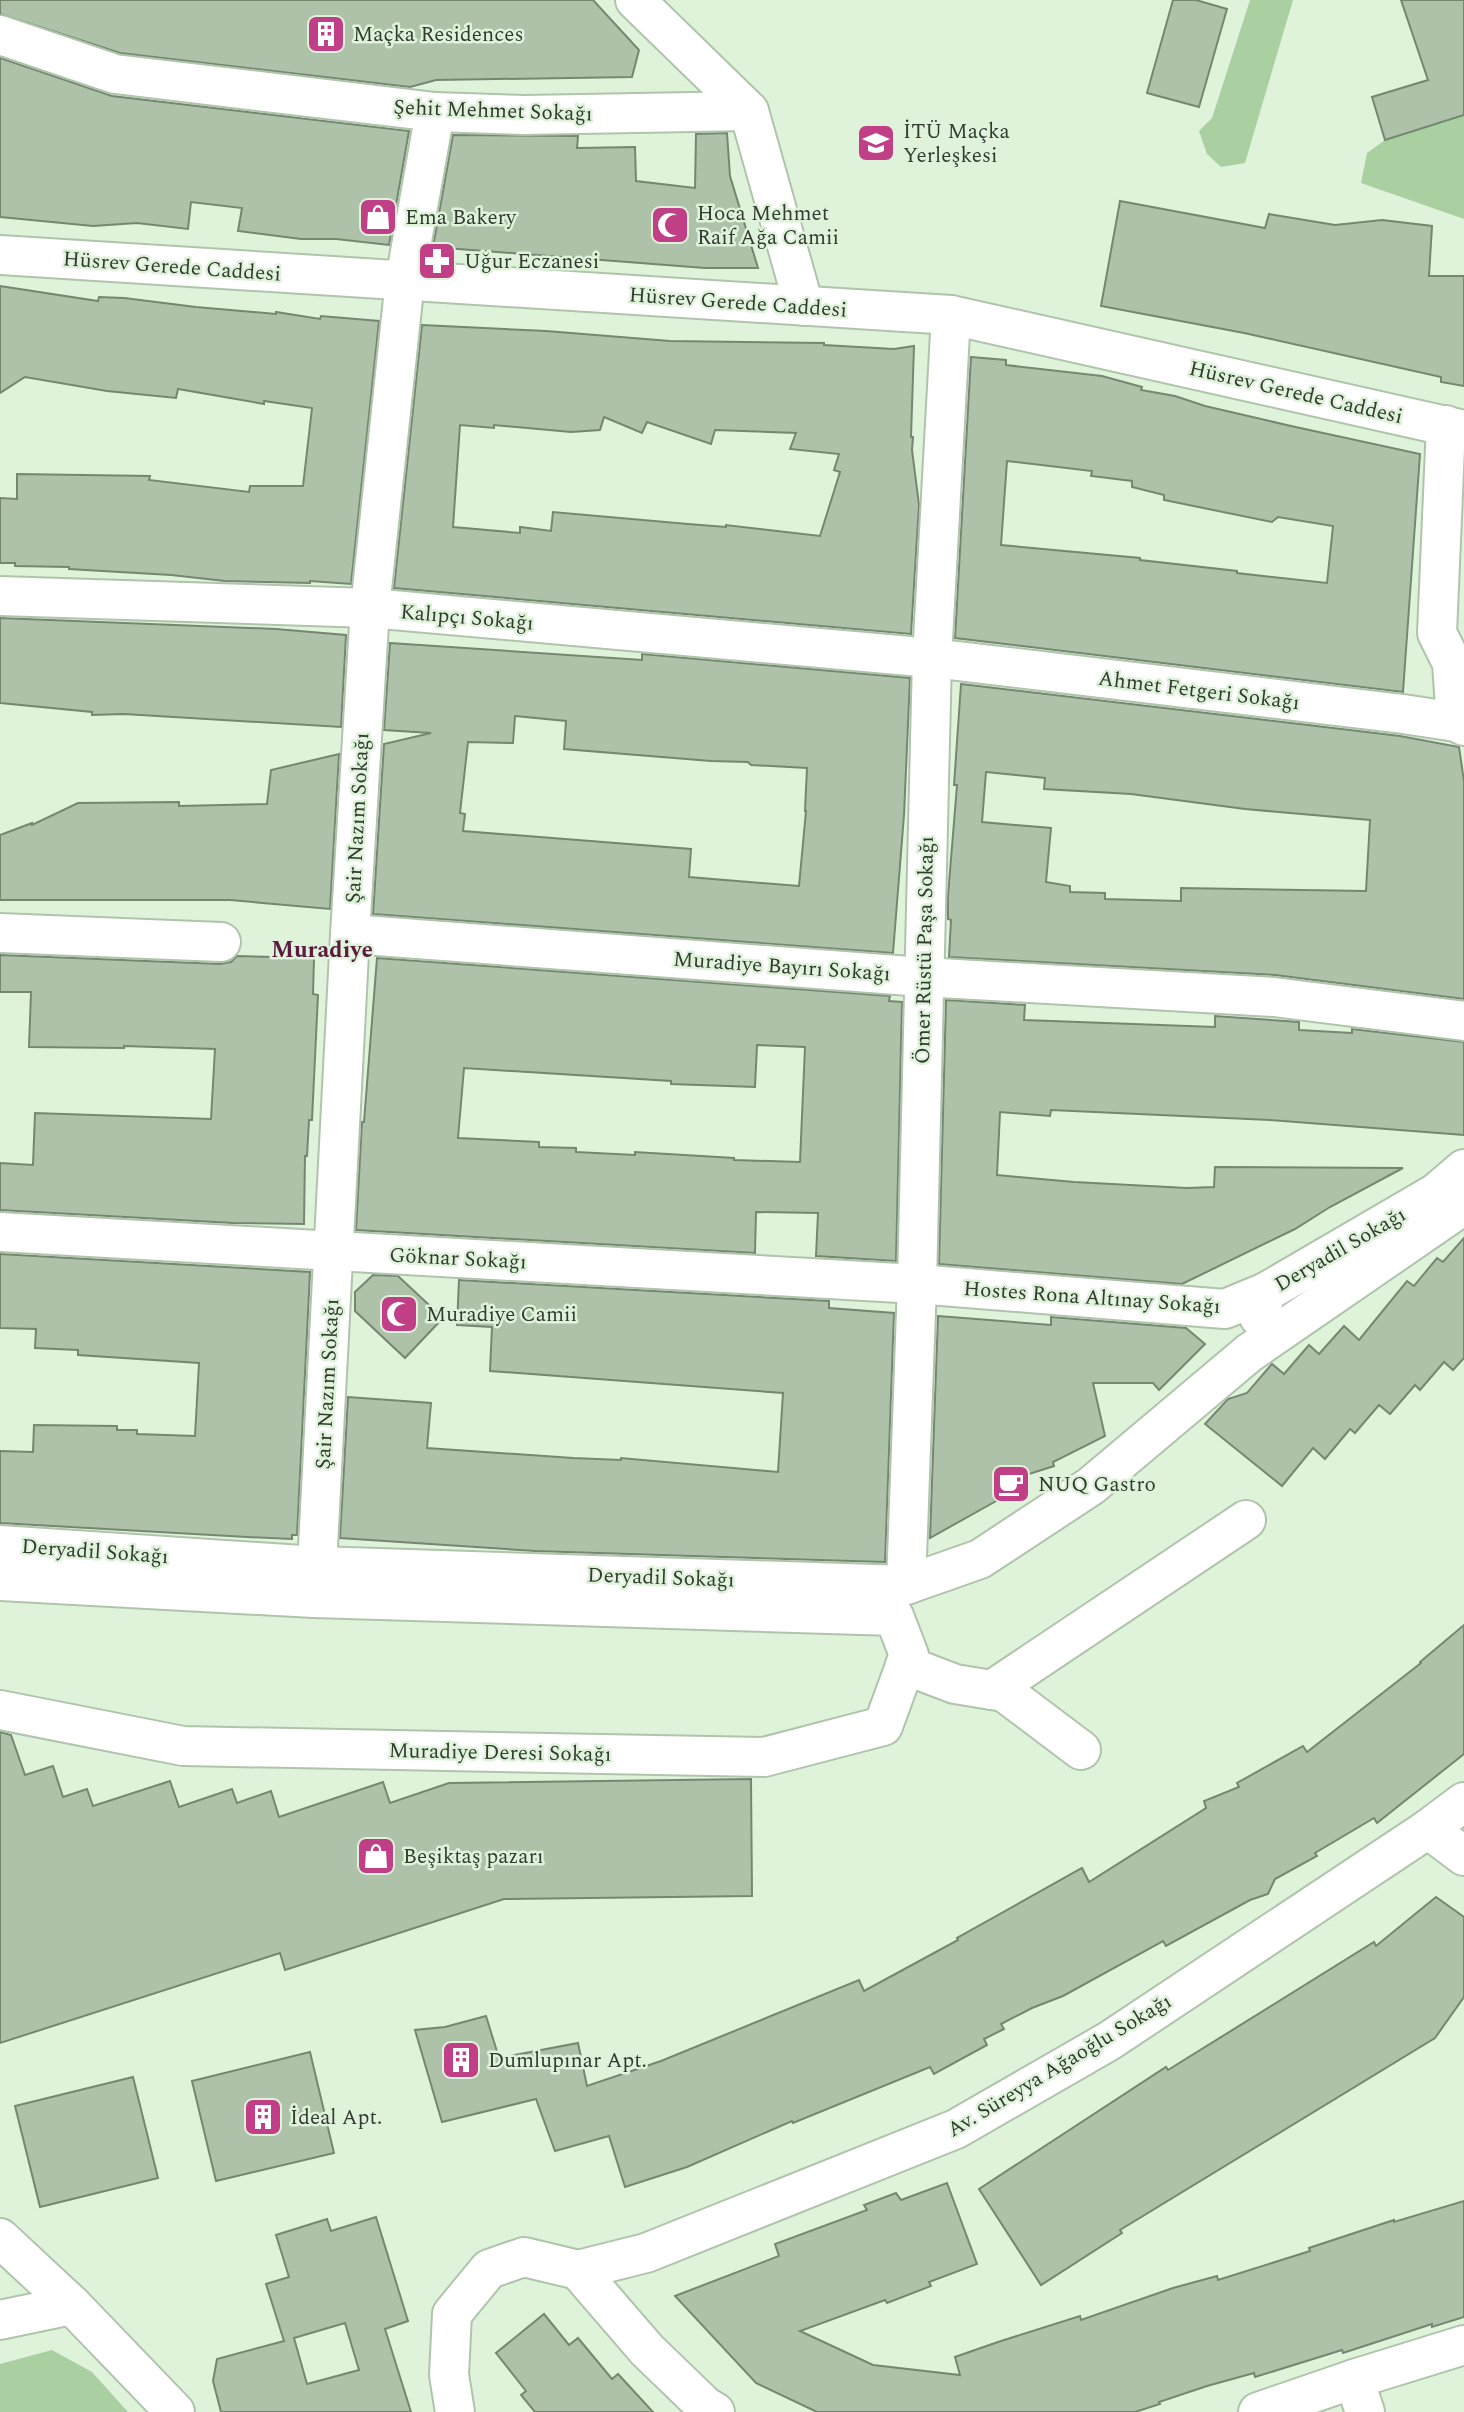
<svg xmlns="http://www.w3.org/2000/svg" width="1464" height="2412" font-family="Spectral,serif">
	<style>
		.green { fill: #aad0a2 }
		.building { fill: #aec2aa; stroke: #758771; stroke-width: 2; fill-rule: evenodd }
		.lines { fill: none; stroke-linecap: round; stroke-linejoin: round }
		.minor-casing { stroke: #b0c4ac; stroke-width: 42 }
		.minor { stroke: #fff; stroke-width: 38 }
		.labels { text-anchor: middle; stroke-width: 5; stroke-linejoin: round; paint-order: stroke }
		.poi-label { font-size: 21px; fill: #333b31; stroke: #dff3db; text-anchor: start }
		.street-label { font-size: 21px; fill: #333b31; stroke: #dff3db }
		.neighbourhood-label { font-size: 23px; font-weight: bold; fill: #5a1b3e; stroke: #dff3db }
	</style>
	<rect width="100%" height="100%" fill="#dff3db"/>
	<g class="green">
		<polygon points="1250,0 1293,0 1245,163 1221,167 1207,154 1199,131 1212,118"/>
		<polygon points="1464,115 1464,219 1361,183 1367,153 1385,140"/>
		<polygon points="52,2350 92,2372 128,2412 0,2412 0,2364"/>
	</g>
	<g class="building">
		<polygon points="0,0 593,0 639,50 632,77 436,80 410,87 120,53 0,14"/>
		<polygon points="1173,0 1196,0 1227,9 1199,107 1147,93"/>
		<polygon points="1401,0 1464,0 1464,115 1385,140 1372,97 1428,80"/>
		<polygon points="0,58 112,96 409,131 389,245 336,239 301,239 238,231 242,208 191,202 188,229 137,223 93,226 0,217"/>
		<polygon points="727,133 730,176 758,268 705,268 433,247 453,135 578,136 577,148 635,147 636,181 695,188 696,134"/>
		<polygon points="1120,201 1265,228 1269,214 1335,225 1382,220 1432,226 1429,276 1464,276 1464,386 1441,382 1441,377 1244,333 1101,306"/>
		<polygon points="0,286 98,301 99,297 124,298 196,307 276,314 276,312 320,319 321,316 379,321 351,584 310,581 310,583 225,581 171,575 69,569 69,567 15,566 15,563 0,563 0,498 17,499 17,474 150,476 149,480 249,492 250,486 303,486 312,408 264,401 264,404 178,389 176,398 107,391 25,377 0,393"/>
		<path d="M422,325l124,6 124,10 154,2v2l70,4 20,-3 -3,91h2l-1,13 7,55 -8,129 -517,-46zM604,417l38,16 5,-11 64,22 4,-14 81,3 -6,16 49,5 -5,16 6,2 -20,64 -94,-11v2l-38,-3 -135,-12 -2,19 -31,-4v6l-67,-6 7,-102 34,3v-3l77,7 29,-2z"/>
		<path d="M971,357l35,3v5l96,11 40,11 -1,3 34,6 30,10 86,20 129,28 -17,238 -448,-54zM1007,461l85,10 -1,5 41,5v6l32,8v5l108,22 6,-5 55,9 -6,57 -90,-10v-2l-97,-11v-2l-139,-13z"/>
		<polygon points="0,618 276,629 346,635 341,727 124,714 92,715 92,712 0,703"/>
		<path d="M390,643l252,17v-6l268,24 -6,137 -11,138 -520,-39 11,-170 47,-11 -47,-3zM515,716l51,5 -2,28 147,12 37,1 3,3 56,3 -2,43h1l-7,75 -110,-9 2,-28 -228,-18 2,-17 -5,-1 8,-71 45,1z"/>
		<path d="M961,684l439,52 59,11 5,34v218l-189,-24 -326,-18 2,-37 -3,-1v-23l9,-111h-3zM986,772l59,6 -1,11 87,5 114,15 125,11 -4,71 -185,-3v13l-76,-2v-6l-35,-1v-6l-24,-4 5,-54 -69,-6z"/>
		<polygon points="339,754 330,909 230,900 0,900 0,835 32,823 32,825 78,803 179,802 179,806 267,804 271,770"/>
		<polygon points="0,955 220,964 231,962 237,956 314,958 313,994 318,995 312,1120 309,1120 307,1156 305,1156 304,1224 233,1223 0,1210 0,1163 33,1165 35,1113 211,1119 215,1049 124,1046 124,1048 29,1047 31,992 0,992"/>
		<path d="M377,958l513,38 -1,5 13,1 -6,259 -80,-5 2,-43 -62,-1 -1,41 -399,-23 6,-108h2zM757,1045l48,2 -5,115 -66,-2v-2l-99,-6v3l-59,-3v-4l-37,-1v-5l-81,-4 6,-70 207,13v3l84,3z"/>
		<polygon points="946,1000 1025,1005 1024,1020 1215,1027 1215,1016 1299,1022 1299,1030 1352,1033 1352,1029 1464,1042 1464,1135 1270,1120 1051,1110 1050,1116 1000,1112 997,1175 1074,1182 1187,1188 1214,1187 1215,1167 1403,1168 1330,1207 1295,1229 1182,1284 939,1264"/>
		<polygon points="1464,1238 1464,1358 1453,1370 1444,1362 1420,1390 1415,1385 1390,1414 1379,1405 1355,1433 1350,1429 1325,1459 1313,1448 1282,1486 1205,1424 1228,1399 1247,1393 1272,1364 1284,1374 1309,1345 1319,1354 1344,1326 1359,1340 1407,1281 1414,1286 1437,1258 1443,1262"/>
		<polygon points="0,1254 310,1272 297,1535 292,1535 292,1539 247,1537 0,1523 0,1451 33,1452 34,1425 117,1426 117,1430 137,1430 137,1434 195,1436 199,1363 78,1355 78,1350 35,1348 36,1329 0,1328"/>
		<polygon points="373,1275 398,1276 443,1318 405,1358 355,1311 355,1292"/>
		<polygon points="459,1280 829,1301 829,1308 894,1313 885,1562 535,1551 340,1538 348,1397 431,1403 427,1448 573,1458 621,1460 621,1458 778,1472 783,1393 490,1371 492,1327 457,1325"/>
		<polygon points="938,1316 1051,1325 1051,1317 1186,1328 1205,1344 1159,1390 1153,1383 1093,1383 1105,1436 1053,1462 1054,1466 1029,1474 1027,1481 998,1500 930,1538"/>
		<polygon points="1464,1625 1464,1754 1377,1823 1374,1818 1315,1853 1317,1856 1275,1879 1268,1894 1250,1900 1166,1946 1163,1941 1063,1996 1032,2008 1001,2024 1004,2029 984,2039 987,2045 934,2074 930,2067 793,2123 792,2121 687,2167 625,2187 609,2136 555,2151 536,2099 442,2122 415,2030 445,2027 486,2016 499,2058 578,2043 587,2086 661,2061 859,1980 864,1991 958,1940 957,1938 1082,1868 1089,1882 1206,1808 1204,1801 1239,1787 1237,1783 1303,1746 1307,1752 1421,1663 1420,1662"/>
		<polygon points="0,1732 11,1735 25,1775 53,1766 63,1797 87,1789 93,1806 170,1781 179,1807 232,1789 237,1803 271,1791 279,1817 383,1782 390,1803 449,1783 751,1779 752,1896 504,1899 285,1970 280,1953 0,2043"/>
		<polygon points="1436,1897 1464,1917 1464,1997 1435,2038 1120,2230 1122,2233 1041,2285 979,2189 1166,2067 1168,2070 1374,1942 1376,1946"/>
		<polygon points="310,2052 334,2153 216,2181 192,2081"/>
		<polygon points="133,2077 158,2178 40,2207 15,2106"/>
		<polygon points="947,2183 977,2264 929,2282 931,2286 887,2303 885,2300 800,2331 873,2365 960,2375 955,2357 998,2342 1080,2316 1081,2320 1173,2288 1217,2276 1218,2280 1310,2251 1309,2248 1394,2220 1394,2222 1464,2201 1464,2317 1432,2327 1432,2324 1343,2353 1342,2350 1255,2377 1254,2373 1207,2386 1159,2402 1160,2404 1135,2412 817,2412 756,2383 675,2296 779,2256 775,2244 867,2210 864,2205 896,2193 901,2200"/>
		<path d="M376,2217l32,104 -23,8 26,83h-190l-8,-31 4,-22 67,-18 -18,-57 23,-7 -13,-42 51,-16 4,12zM345,2323l14,47 -52,14 -13,-46z"/>
		<polygon points="544,2314 569,2345 578,2338 612,2379 618,2374 653,2412 535,2412 521,2395 526,2391 496,2353"/>
	</g>
	<g class="lines">
		<defs>
			<g id="minor">
				<polyline points="635,0 749,111 804,306"/>
				<polyline points="0,35 115,74 435,112 524,115 749,111"/>
				<polyline points="0,255 951,315 1464,430"/>
				<polyline points="1446,425 1437,633 1452,663 1456,722"/>
				<polyline points="0,596 370,608 932,658 1403,714 1456,722 1464,726"/>
				<polyline points="0,933 221,942"/>
				<polyline points="350,934 923,977 1274,997 1464,1021"/>
				<polyline points="0,1232 917,1284 1225,1309 1266,1292"/>
				<polyline points="1259,1317 1266,1292 1436,1193 1464,1169"/>
				<polyline points="0,1545 317,1566 906,1585 980,1559 1091,1486 1249,1353 1464,1205"/>
				<polyline points="317,1566 350,934 370,608 405,280 435,112"/>
				<polyline points="0,1581 314,1598 894,1616 909,1655 883,1726 764,1757 183,1746 0,1710"/>
				<polyline points="906,1585 917,1284 932,658 951,315"/>
				<polyline points="905,1665 955,1684 1004,1692 1081,1750"/>
				<polyline points="992,1690 1246,1520"/>
				<polyline points="1428,1829 1464,1856"/>
				<polyline points="0,2238 72,2305 175,2412"/>
				<polyline points="578,2270 646,2253 956,2129 1109,2041 1428,1829 1464,1802"/>
				<polyline points="0,2320 72,2305"/>
				<polyline points="1354,2379 1365,2412"/>
				<polyline points="455,2412 449,2375 452,2314 489,2269 524,2257 578,2270 647,2350 705,2406 715,2412"/>
				<polyline points="1258,2412 1354,2379 1464,2345"/>
			</g>
		</defs>
		<use href="#minor" class="minor-casing"/>
		<use href="#minor" class="minor"/>
	</g>
	<defs>
		<symbol id="building-square" viewBox="-11 -11 22 22"><rect x="-9" y="-9" width="18" height="18" rx="4" fill="#c13f87" stroke="#dff3db"/><path d="M-4-6H4V6H1V3H-1V6H-4ZM-2.5-4.3h1.7v1.8h-1.7ZM.8-4.3h1.7v1.8H.8ZM-2.5-1h1.7V.8h-1.7ZM.8-1h1.7V.8H.8Z" fill="#fff"/></symbol>
		<symbol id="university-square" viewBox="-11 -11 22 22"><rect x="-9" y="-9" width="18" height="18" rx="4" fill="#c13f87" stroke="#dff3db"/><path d="M0-5L7-2L0 1L-7-2ZM-4 1L0 2.5L4 1V4Q0 6-4 4Z" fill="#fff"/></symbol>
		<symbol id="shop-square" viewBox="-11 -11 22 22"><rect x="-9" y="-9" width="18" height="18" rx="4" fill="#c13f87" stroke="#dff3db"/><path d="M-5-2.5h2.3a2.7 3.5 0 0 1 5.4 0H5L5.5 6h-11ZM-1.5-2.5h3a1.5 2.3 0 0 0-3 0Z" fill="#fff"/></symbol>
		<symbol id="mosque-square" viewBox="-11 -11 22 22"><rect x="-9" y="-9" width="18" height="18" rx="4" fill="#c13f87" stroke="#dff3db"/><path d="M3.5-4.9A6 6 0 1 0 3.5 4.9A5 5 0 1 1 3.5-4.9Z" fill="#fff"/></symbol>
		<symbol id="pharmacy-square" viewBox="-11 -11 22 22"><rect x="-9" y="-9" width="18" height="18" rx="4" fill="#c13f87" stroke="#dff3db"/><path d="M-2-6h4v4h4v4h-4v4h-4v-4h-4v-4h4Z" fill="#fff"/></symbol>
		<symbol id="cafe-square" viewBox="-11 -11 22 22"><rect x="-9" y="-9" width="18" height="18" rx="4" fill="#c13f87" stroke="#dff3db"/><path d="M-5.5-4.5H6V0H3Q3 3.5 0 3.5H-2.5Q-5.5 3.5-5.5 0ZM3-3.2v2h1.7v-2ZM-6 4.5H4V6H-6Z" fill="#fff"/></symbol>
	</defs>
	<g fill-rule="evenodd">
		<use href="#building-square" x="304" y="12" width="44" height="44"/>
		<use href="#university-square" x="854" y="121" width="44" height="44"/>
		<use href="#shop-square" x="356" y="195" width="44" height="44"/>
		<use href="#mosque-square" x="648" y="203" width="44" height="44"/>
		<use href="#pharmacy-square" x="415" y="239" width="44" height="44"/>
		<use href="#mosque-square" x="377" y="1292" width="44" height="44"/>
		<use href="#cafe-square" x="989" y="1462" width="44" height="44"/>
		<use href="#shop-square" x="354" y="1834" width="44" height="44"/>
		<use href="#building-square" x="439" y="2038" width="44" height="44"/>
		<use href="#building-square" x="241" y="2095" width="44" height="44"/>
	</g>
	<g class="labels">
		<g class="poi-label">
			<text x="353" y="41">Maçka Residences</text>
			<text x="903" y="138">İTÜ Maçka<tspan x="903" dy="24">Yerleşkesi</tspan></text>
			<text x="697" y="220">Hoca Mehmet<tspan x="697" dy="24">Raif Ağa Camii</tspan></text>
			<text x="405" y="224">Ema Bakery</text>
			<text x="464" y="268">Uğur Eczanesi</text>
			<text x="426" y="1321">Muradiye Camii</text>
			<text x="1038" y="1491">NUQ Gastro</text>
			<text x="403" y="1863">Beşiktaş pazarı</text>
			<text x="488" y="2067">Dumlupınar Apt.</text>
			<text x="290" y="2124">İdeal Apt.</text>
		</g>
		<g class="street-label">
			<text transform="translate(493 110) rotate(2)" y="7">Şehit Mehmet Sokağı</text>
			<text transform="translate(172 266) rotate(4)" y="7">Hüsrev Gerede Caddesi</text>
			<text transform="translate(738 302) rotate(4)" y="7">Hüsrev Gerede Caddesi</text>
			<text transform="translate(1296 392) rotate(13)" y="7">Hüsrev Gerede Caddesi</text>
			<text transform="translate(467 617) rotate(5)" y="7">Kalıpçı Sokağı</text>
			<text transform="translate(1199 690) rotate(7)" y="7">Ahmet Fetgeri Sokağı</text>
			<text transform="translate(357 818) rotate(-87)" y="7">Şair Nazım Sokağı</text>
			<text transform="translate(924 950) rotate(-89)" y="7">Ömer Rüstü Paşa Sokağı</text>
			<text transform="translate(782 966) rotate(4)" y="7">Muradiye Bayırı Sokağı</text>
			<text transform="translate(1340 1249) rotate(-30)" y="7">Deryadil Sokağı</text>
			<text transform="translate(458 1258) rotate(3)" y="7">Göknar Sokağı</text>
			<text transform="translate(1092 1297) rotate(4)" y="7">Hostes Rona Altınay Sokağı</text>
			<text transform="translate(327 1384) rotate(-87)" y="7">Şair Nazım Sokağı</text>
			<text transform="translate(95 1551) rotate(4)" y="7">Deryadil Sokağı</text>
			<text transform="translate(661 1577) rotate(2)" y="7">Deryadil Sokağı</text>
			<text transform="translate(500 1752) rotate(1)" y="7">Muradiye Deresi Sokağı</text>
			<text transform="translate(1059 2065) rotate(-31)" y="7">Av. Süreyya Ağaoğlu Sokağı</text>
		</g>
		<g class="neighbourhood-label">
			<text x="322" y="957">Muradiye</text>
		</g>
	</g>
</svg>
